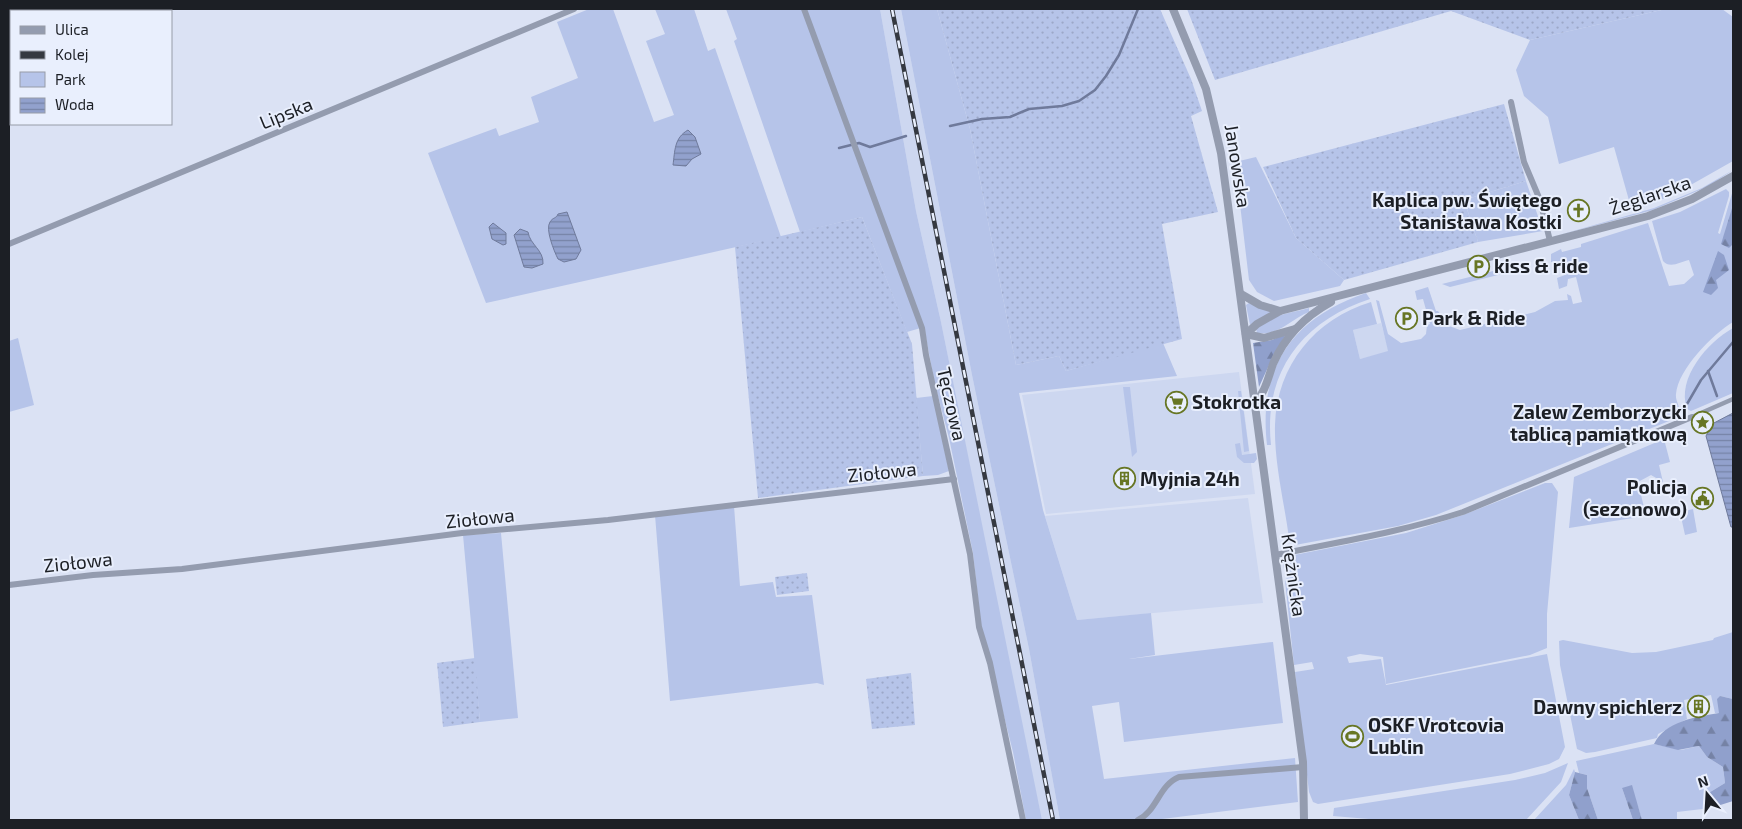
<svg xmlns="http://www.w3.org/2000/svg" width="1742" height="829" font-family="'Exo 2',sans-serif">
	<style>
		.built { fill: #cdd7f0 }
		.green { fill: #b6c4e9 }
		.forest { fill: url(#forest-firs) }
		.garden { fill: url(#garden-dots) }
		.water { fill: url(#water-rules); stroke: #6f7a9b }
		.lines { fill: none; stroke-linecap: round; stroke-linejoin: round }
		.stream { stroke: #6f7a9b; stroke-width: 2.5 }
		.pedestrian { stroke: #949caf; stroke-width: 4.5 }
		.minor { stroke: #949caf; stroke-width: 6 }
		.tertiary { stroke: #949caf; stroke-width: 8 }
		.rail-casing { stroke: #353941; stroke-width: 4.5 }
		.rail { stroke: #e9effd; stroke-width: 2.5; stroke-dasharray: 8; stroke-linecap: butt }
		.labels { text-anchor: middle; stroke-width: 4; stroke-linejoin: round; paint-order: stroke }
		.street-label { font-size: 19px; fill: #1c1f25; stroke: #e9effd }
		.poi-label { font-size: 19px; font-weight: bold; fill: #1c1f25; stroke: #e9effd; text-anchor: start }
	</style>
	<defs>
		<pattern id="forest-firs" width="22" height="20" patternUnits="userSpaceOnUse" patternTransform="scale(1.25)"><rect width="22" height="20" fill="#90a0cc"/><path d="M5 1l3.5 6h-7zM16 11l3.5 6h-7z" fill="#7582a5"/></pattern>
		<pattern id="garden-dots" width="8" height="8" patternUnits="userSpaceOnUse" patternTransform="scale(1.25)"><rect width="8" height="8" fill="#b6c4e9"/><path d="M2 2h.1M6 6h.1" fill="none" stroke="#9ca8c8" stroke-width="1.8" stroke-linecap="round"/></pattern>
		<pattern id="water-rules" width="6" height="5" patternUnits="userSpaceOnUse" patternTransform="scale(1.25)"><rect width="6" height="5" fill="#92a1cd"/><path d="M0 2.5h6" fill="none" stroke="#7683a6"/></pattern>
	</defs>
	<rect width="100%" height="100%" fill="#dbe2f4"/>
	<g class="built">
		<polygon points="880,9 901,9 972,375 1029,649 1060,820 1042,820 1025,743 941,322 916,211"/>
		<polygon points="1381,323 1389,352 1360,359 1353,330"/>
		<polygon points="1239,372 1255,494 1046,514 1022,395"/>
		<polygon points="1248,498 1263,603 1077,620 1045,516"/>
	</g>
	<g class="green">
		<polygon points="589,9 613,9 654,122 674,115 646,41 665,34 655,9 694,9 708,51 715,48 781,237 486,303 428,153 496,128 499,136 539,122 531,97 578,78 557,22"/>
		<polygon points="726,9 880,9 916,211 941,322 1042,820 1026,820 1013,752 981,625 973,553 949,438 935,385 924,327 907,332 862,217 800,232 734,41 737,39"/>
		<polygon points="901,9 937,9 970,129 1016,365 1059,356 1066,371 1163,343 1177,376 1019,393 1043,510 1077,620 1151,613 1155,655 1129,659 1273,642 1283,723 1124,742 1119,702 1092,706 1104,779 1295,758 1298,802 1154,820 1060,820 1029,649 972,375"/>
		<polygon points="1666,9 1722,9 1733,17 1733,161 1673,195 1632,211 1614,147 1559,164 1548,117 1524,96 1516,70 1530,40"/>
		<polygon points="1256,157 1296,238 1344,280 1340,286 1274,301 1257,292 1249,280 1235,162"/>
		<polygon points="1733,170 1709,186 1653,210 1552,237 1654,208 1702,188"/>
		<polygon points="1526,181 1543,231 1478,242 1464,200"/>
		<path d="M1726,189l3,3v4l-11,37 2,1 13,-44v132c-20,12 -55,47 -57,72 -1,8 6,14 3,23l-243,98 -38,11 -103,19 -6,-7c-5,-37 -15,-76 -14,-113 2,-60 40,-106 96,-123l6,22 -24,6 7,29 28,-8 -12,-51 3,1 9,33 13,9 20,-4 5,-5 1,-9 3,-1 -7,-25 -6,1 -2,-9 13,-4 8,24h2l11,15 11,4 75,-18 20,-11 13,-1 -1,-6 4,2 2,8 9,-2 -6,-25 -8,2 -1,7 -8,3 -2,-11 8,-3 -2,-9 -8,2 -2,-6h-2v-8l10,-5 1,3 19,-5v-3l67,-21 21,63 15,-2 10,-9 -5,-15c-9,2 -19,9 -26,1l-11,-40 28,-9z"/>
		<polygon points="1513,266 1514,271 1450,287 1442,284"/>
		<path d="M1366,293l4,6c-67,22 -107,72 -99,146h-4c-9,-79 26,-127 99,-152z"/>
		<polygon points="1249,303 1271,312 1250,325 1246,305"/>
		<path d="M1309,308v4c-18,7 -30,24 -52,21l-1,-4c12,-14 36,-16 53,-21z"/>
		<path d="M1733,328v65l-42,18 -4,-2c-11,-31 21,-67 46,-81z"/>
		<polygon points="18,338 34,405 9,412 9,341"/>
		<polygon points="1123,387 1130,387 1137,452 1132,457"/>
		<polygon points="1238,391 1241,391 1249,451 1244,452"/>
		<polygon points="933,396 949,471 938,475 923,476 916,398"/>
		<polygon points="1664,439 1670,462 1659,465 1663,482 1651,475 1638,482 1646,516 1569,528 1574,477"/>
		<polygon points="1240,443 1242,455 1256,453 1257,459 1254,463 1244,463 1237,457 1235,444"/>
		<polygon points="1545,483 1552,483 1558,492 1547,614 1547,648 1530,655 1386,684 1383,657 1360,654 1347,657 1349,663 1381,659 1386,685 1547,654 1565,747 1559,759 1549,764 1510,774 1318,804 1313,802 1309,792 1295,672 1314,669 1312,662 1294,665 1285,581 1287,580 1282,561 1284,557 1406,533 1463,515"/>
		<polygon points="734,506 740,586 773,582 776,597 812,595 824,685 817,683 670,701 655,515"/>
		<polygon points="1693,509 1697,532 1685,535 1680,512"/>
		<polygon points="501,533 518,718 480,722 463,535"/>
		<polygon points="1733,632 1733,699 1720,696 1719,713 1715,713 1711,695 1684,700 1687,719 1658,734 1657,738 1595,752 1586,753 1577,749 1560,665 1559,641 1563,640 1632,653 1656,652 1713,640 1714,638"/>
		<polygon points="1654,744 1681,750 1699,746 1707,757 1723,767 1725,783 1707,794 1711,808 1677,812 1677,820 1642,820 1638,807 1622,788 1633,820 1598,820 1587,788 1587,775 1579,773 1576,761"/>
		<polygon points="1568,763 1561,782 1526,820 1381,820 1333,816 1334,808 1515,780 1545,773"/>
		<polygon points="1574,769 1575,772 1569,795 1579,820 1534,820 1566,785"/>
	</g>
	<g class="forest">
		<polygon points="1733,205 1733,244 1729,248 1721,244"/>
		<polygon points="1718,251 1724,255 1729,270 1716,280 1718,288 1711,295 1703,292"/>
		<polygon points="1287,333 1274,354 1259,387 1253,343 1272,340"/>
		<path d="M1720,696l13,3v102l-22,7 -4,-14 18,-11 -2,-16 -16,-10 -8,-11 -21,4 -24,-6c11,-23 42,-27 65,-31l-2,-14z"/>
		<polygon points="1575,772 1587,775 1587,788 1598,820 1579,820 1569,795"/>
		<polygon points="1632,785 1642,820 1633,820 1622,788"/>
	</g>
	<g class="garden">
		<polygon points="937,9 1160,9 1191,79 1202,111 1191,116 1218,212 1162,224 1182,339 1066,371 1059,356 1016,365 970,129"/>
		<polygon points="1187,9 1666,9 1530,40 1451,11 1215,80"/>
		<polygon points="1504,104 1526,181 1464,200 1478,242 1344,280 1296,238 1263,167"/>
		<polygon points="862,217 912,344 923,476 758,498 735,247"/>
		<polygon points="807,573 809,591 777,595 775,577"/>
		<polygon points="475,658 480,722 443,727 437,663"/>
		<polygon points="911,673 915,725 872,729 866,679"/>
	</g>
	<g class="water">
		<path d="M688,130l7,7 6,17 -9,5 -6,7 -13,-1c2,-14 1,-27 15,-35z"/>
		<path d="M567,212l14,38 -5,9 -12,3 -6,-3c-4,-8 -13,-30 -8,-37 3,-5 6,-3 8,-8z"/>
		<polygon points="493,223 506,233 506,244 503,245 492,239 489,227"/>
		<path d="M520,229l8,3c2,13 16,18 15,32l-11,4 -8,-1 -10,-32z"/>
		<polygon points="1733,413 1733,527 1731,527 1706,436 1712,424"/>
	</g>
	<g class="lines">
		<g class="stream">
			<polyline points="950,126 982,119 1010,117 1029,109 1062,106 1079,101 1095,90 1106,76 1119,55 1138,9"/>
			<polyline points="839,148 859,143 870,147 906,136"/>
			<polyline points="1708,371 1717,396"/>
			<polyline points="1687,404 1701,380 1733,342"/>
		</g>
		<polyline class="pedestrian" points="1692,417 1733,399"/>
		<g class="minor">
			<polyline points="804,9 922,328 926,355 970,554 979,627 990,663 1023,820"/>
			<polyline points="1511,102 1524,162 1540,200 1550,241"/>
			<polyline points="9,244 574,9"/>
			<path d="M1275,555c63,-13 126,-23 188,-43l229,-95"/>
			<polyline points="9,585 93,575 182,569 462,533 608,520 954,479"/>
			<path d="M1138,820c19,-9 21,-35 41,-43l124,-10"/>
		</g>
		<g class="tertiary">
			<polyline points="1173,9 1206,89 1221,153 1303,762 1304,820"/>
			<polyline points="1241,294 1260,305 1280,311"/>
			<polyline points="1246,334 1257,324 1280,311 1648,216 1692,199 1733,176"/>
			<polyline points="1246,334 1264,338 1295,329"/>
			<path d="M1255,403c10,-10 13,-25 18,-39 12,-28 31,-47 58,-62"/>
		</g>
		<defs>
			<polyline id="rail" points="892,9 1053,820"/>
		</defs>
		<use href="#rail" class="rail-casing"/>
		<use href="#rail" class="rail"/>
	</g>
	<defs>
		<symbol id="church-ring" viewBox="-11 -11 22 22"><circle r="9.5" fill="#e9effd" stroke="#677624" stroke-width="1.5"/><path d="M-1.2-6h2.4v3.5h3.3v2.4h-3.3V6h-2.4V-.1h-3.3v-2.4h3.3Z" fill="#677624"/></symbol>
		<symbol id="parking-ring" viewBox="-11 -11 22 22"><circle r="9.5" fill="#e9effd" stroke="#677624" stroke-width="1.5"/><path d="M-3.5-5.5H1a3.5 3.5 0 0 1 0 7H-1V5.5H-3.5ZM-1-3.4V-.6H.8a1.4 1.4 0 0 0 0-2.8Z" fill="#677624"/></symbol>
		<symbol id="supermarket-ring" viewBox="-11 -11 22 22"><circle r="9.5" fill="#e9effd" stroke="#677624" stroke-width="1.5"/><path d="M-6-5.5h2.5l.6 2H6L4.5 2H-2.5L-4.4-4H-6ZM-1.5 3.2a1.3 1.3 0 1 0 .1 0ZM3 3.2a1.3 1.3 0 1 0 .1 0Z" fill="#677624"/></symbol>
		<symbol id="sight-ring" viewBox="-11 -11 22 22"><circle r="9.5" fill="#e9effd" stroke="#677624" stroke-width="1.5"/><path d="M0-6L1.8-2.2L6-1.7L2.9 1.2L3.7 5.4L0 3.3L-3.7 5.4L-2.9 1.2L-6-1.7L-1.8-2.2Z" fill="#677624"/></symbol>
		<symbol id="building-ring" viewBox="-11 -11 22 22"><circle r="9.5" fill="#e9effd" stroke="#677624" stroke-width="1.5"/><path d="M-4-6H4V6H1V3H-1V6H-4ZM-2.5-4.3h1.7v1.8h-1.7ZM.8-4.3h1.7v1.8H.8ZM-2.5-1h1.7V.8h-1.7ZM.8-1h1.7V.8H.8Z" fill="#677624"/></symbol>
		<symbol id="civic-ring" viewBox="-11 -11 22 22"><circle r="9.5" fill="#e9effd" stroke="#677624" stroke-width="1.5"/><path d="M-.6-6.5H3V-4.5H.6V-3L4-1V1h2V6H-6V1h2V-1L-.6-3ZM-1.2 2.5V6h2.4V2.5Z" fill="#677624"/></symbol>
		<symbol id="stadium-ring" viewBox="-11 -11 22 22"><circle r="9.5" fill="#e9effd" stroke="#677624" stroke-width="1.5"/><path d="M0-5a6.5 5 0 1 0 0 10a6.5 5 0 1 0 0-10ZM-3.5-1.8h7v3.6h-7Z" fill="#677624"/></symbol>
	</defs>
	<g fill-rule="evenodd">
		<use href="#church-ring" x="1566" y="198" width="25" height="25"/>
		<use href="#parking-ring" x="1466" y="254" width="25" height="25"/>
		<use href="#parking-ring" x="1394" y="306" width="25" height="25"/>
		<use href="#supermarket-ring" x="1164" y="390" width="25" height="25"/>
		<use href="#sight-ring" x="1690" y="410" width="25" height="25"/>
		<use href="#building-ring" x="1112" y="466" width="25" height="25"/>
		<use href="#civic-ring" x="1690" y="486" width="25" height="25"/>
		<use href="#building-ring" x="1686" y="694" width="25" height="25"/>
		<use href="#stadium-ring" x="1340" y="724" width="25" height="25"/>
	</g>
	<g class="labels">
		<g class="street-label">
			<text transform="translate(286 113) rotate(-22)" y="7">Lipska</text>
			<text transform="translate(1238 166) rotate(81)" y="7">Janowska</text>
			<text transform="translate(1650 195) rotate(-19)" y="7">Żeglarska</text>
			<text transform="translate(952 404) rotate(77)" y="7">Tęczowa</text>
			<text transform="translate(882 472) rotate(-6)" y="7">Ziołowa</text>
			<text transform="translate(480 518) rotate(-6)" y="7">Ziołowa</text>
			<text transform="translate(78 562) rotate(-6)" y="7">Ziołowa</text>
			<text transform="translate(1294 575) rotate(82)" y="7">Krężnicka</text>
		</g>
		<g class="poi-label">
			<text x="1562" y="207" text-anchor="end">Kaplica pw. Świętego<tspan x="1562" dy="22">Stanisława Kostki</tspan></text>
			<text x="1494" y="273">kiss &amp; ride</text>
			<text x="1422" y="325">Park &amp; Ride</text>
			<text x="1192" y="409">Stokrotka</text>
			<text x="1687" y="419" text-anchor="end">Zalew Zemborzycki<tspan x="1687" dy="22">tablicą pamiątkową</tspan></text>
			<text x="1140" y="486">Myjnia 24h</text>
			<text x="1687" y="494" text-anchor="end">Policja<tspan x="1687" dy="22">(sezonowo)</tspan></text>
			<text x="1682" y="714" text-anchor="end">Dawny spichlerz</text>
			<text x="1368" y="732">OSKF Vrotcovia<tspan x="1368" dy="22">Lublin</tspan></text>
		</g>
	</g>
	<rect width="1742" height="829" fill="none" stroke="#1c1f25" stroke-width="20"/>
	<rect x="10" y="10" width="162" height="115" fill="#e9effd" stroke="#979ca7"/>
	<rect x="20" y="26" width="25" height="8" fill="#949caf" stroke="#979ca7"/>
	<text x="55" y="35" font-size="15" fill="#1c1f25">Ulica</text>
	<rect x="20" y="51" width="25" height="8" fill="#353941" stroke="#979ca7"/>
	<text x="55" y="60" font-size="15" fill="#1c1f25">Kolej</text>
	<rect x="20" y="72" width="25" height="15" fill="#b6c4e9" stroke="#979ca7"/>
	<text x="55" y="85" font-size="15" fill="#1c1f25">Park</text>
	<rect x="20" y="98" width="25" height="15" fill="url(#water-rules)" stroke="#979ca7"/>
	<text x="55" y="110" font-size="15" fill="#1c1f25">Woda</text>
	<g transform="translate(1707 794) rotate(342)" stroke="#e9effd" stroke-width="4" paint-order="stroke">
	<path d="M0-4L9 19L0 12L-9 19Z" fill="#1c1f25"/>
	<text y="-8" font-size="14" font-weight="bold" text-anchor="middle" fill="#1c1f25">N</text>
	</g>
</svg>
